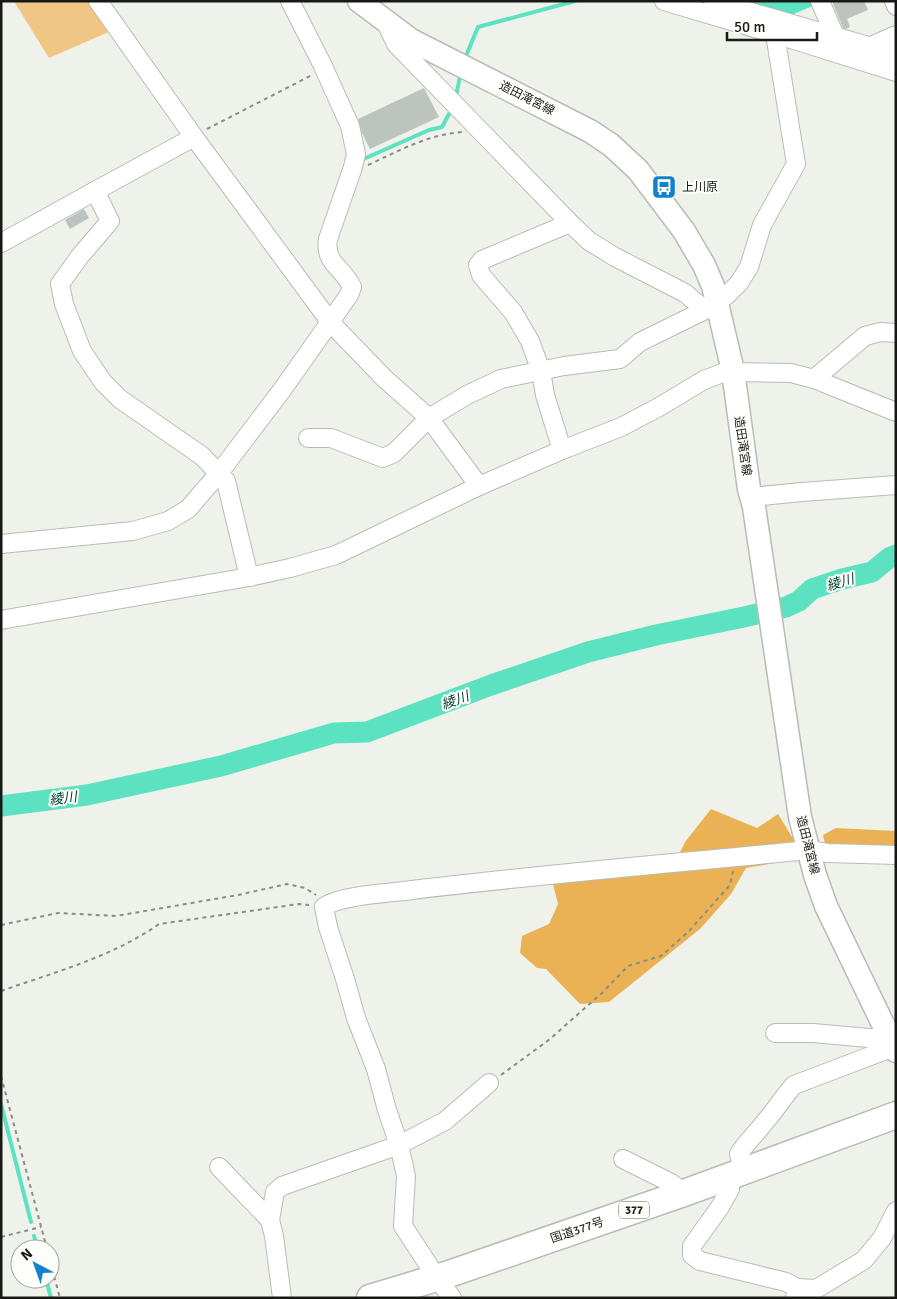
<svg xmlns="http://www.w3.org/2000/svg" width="897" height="1299" font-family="Signika,'Noto Sans JP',sans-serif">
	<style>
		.green { fill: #f0c684 }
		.forest { fill: #eab255 }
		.water { fill: #5de2c1 }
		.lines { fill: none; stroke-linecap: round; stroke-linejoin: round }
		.stream { stroke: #5de2c1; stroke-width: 4 }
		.river { stroke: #5de2c1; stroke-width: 21 }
		.building { fill: #bdc3be }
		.minor-casing { stroke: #b9bcb5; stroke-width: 20 }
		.major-casing { stroke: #b9bcb5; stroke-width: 25 }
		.highway-casing { stroke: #b9bcb5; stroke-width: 29 }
		.path { stroke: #8a8c88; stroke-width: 2; stroke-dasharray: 4 4; stroke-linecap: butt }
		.minor { stroke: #fff; stroke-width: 18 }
		.major { stroke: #fff; stroke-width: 22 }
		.highway { stroke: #fff; stroke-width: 26 }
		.labels { text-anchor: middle; stroke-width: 4; stroke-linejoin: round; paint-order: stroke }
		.shield { fill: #fdfffa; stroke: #5d5e5b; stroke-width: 1 }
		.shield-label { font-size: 11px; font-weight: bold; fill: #181917 }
		.street-label { font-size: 12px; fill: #181917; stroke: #fdfffa }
		.poi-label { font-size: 12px; fill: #181917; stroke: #fdfffa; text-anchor: start }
		.water-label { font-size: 14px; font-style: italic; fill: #003e31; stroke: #fdfffa }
	</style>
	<rect width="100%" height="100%" fill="#eff2eb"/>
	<polygon class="green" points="19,1 92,1 111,31 49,58 15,3"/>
	<g class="forest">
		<polygon points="711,809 757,828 778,814 794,840 787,861 746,868 731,894 700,929 609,1002 580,1004 546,969 537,968 520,953 522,936 549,924 558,904 553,884 671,871 685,842"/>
		<polygon points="836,828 896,831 896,848 826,849 823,835"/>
	</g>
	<polygon class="water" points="730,1 813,1 815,5 784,18"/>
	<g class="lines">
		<g class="stream">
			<polyline points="466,56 478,27 575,1"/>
			<polyline points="456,97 460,76"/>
			<polyline points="359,161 429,130 442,127 449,114"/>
			<polyline points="1,1104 31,1222"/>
			<polyline points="34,1236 38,1249"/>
			<polyline points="46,1279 51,1298"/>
		</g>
		<polyline class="river" points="1,806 87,795 221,766 334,733 367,732 491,685 588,652 656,635 744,617 786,607 799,601 812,589 842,579 872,572 889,558 896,555"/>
	</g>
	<g class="building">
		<polygon points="832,1 864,1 868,10 847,19 850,27 846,29 843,28"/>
		<polygon points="424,88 439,117 370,149 362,133 358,119"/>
		<polygon points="84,209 89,218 70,229 65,220"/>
	</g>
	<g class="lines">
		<defs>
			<g id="minor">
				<polyline points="98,1 194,137 95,191 110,221 80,256 60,284 64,304 82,351 103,382 120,399 202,456 226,481 249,577"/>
				<polyline points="664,1 775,34 896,72"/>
				<polyline points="713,1 896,54"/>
				<polyline points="820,1 835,36"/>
				<polyline points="894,1 896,6"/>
				<polyline points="386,23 396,44 570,223 589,241 615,257 685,293 705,310 727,295 739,283 749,267 762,225 796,164 775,34"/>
				<polyline points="869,47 896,35"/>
				<polyline points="194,137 331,323 384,378 429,418 479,486"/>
				<polyline points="1,243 95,191"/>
				<polyline points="814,379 865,336 880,332 896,333"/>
				<polyline points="308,438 331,438 383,458 394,453 429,418 467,395 501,379 564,366 620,359 640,342 705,310"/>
				<polyline points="562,450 545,395 541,371 530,341 513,312 481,275 478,265 482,260 570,223"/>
				<polyline points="751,497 802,492 896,485"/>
				<path d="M1,544l132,-13 35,-10 20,-12 31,-36 63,-83 67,-95 3,-8c-9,-20 -28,-23 -24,-48l25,-72 3,-13 -6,-28 -28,-62 -32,-63"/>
				<polyline points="1,620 249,577 290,568 336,555 479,486 562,450 621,427 659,407 704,380 725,372 791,373 814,379 896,412"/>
				<polyline points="775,1033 813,1033 891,1040"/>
				<polyline points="623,1159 671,1183 684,1193"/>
				<polyline points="219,1167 270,1220"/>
				<path d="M744,1171l-5,-17c7,-12 17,-20 25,-31 11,-12 19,-26 30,-38l100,-38"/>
				<polyline points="731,1176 730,1189 720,1207 692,1246 692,1255 700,1261 786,1282 797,1288 795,1298"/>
				<polyline points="797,1288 816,1289 864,1260 882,1238 896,1211"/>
				<polyline points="282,1298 274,1236 270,1220 275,1192 282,1186 399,1145 445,1121 489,1083"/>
				<path d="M452,1298l-15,-20 -34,-52 3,-50 -7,-31 -12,-35 -11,-41 -20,-51 -11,-39 -17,-52 -4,-20c15,-12 68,-14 88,-17 132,-16 265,-27 397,-40l19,3 68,2"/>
			</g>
			<polyline id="major" points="359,1 411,40 590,131 611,145 638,170 684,231 704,265 713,286 733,371 749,489 754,507 800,817 815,875 826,906 896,1051"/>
			<polyline id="highway" points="370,1298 446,1275 684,1193 896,1115"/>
		</defs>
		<use href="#minor" class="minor-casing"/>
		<use href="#major" class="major-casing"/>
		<use href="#highway" class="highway-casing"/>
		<g class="path">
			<polyline points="207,129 312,75"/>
			<path d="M368,165c31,-14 58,-30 94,-33"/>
			<polyline points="1,925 58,913 116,916 238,895 287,884 305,888 316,895"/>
			<path d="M1,991c54,-19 111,-34 158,-67l140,-20 10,1"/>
			<polyline points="501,1075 550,1039 603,992 628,966 661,956 689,931 730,885 733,871"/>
			<polyline points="1,1076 47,1249"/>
			<polyline points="1,1237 41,1227"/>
			<polyline points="50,1261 60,1298"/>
		</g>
		<use href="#minor" class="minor"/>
		<use href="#major" class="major"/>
		<use href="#highway" class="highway"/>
	</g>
	<defs>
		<symbol id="bus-square" viewBox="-11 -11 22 22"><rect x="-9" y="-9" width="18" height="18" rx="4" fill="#1082cb" stroke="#fdfffa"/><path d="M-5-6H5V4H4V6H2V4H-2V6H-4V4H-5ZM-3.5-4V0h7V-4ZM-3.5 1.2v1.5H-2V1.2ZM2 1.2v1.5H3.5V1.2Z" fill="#fff"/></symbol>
	</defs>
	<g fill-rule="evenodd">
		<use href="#bus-square" x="650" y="173" width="28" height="28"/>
	</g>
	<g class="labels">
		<rect class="shield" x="619" y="1201.5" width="30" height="17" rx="4"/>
		<g class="shield-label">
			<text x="634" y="1214">377</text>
		</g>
		<g class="street-label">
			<text transform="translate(527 98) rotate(27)" y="4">造田滝宮線</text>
			<text transform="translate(743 446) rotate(82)" y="4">造田滝宮線</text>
			<text transform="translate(808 845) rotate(76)" y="4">造田滝宮線</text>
			<text transform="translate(577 1230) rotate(-19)" y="4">国道377号</text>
		</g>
		<g class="poi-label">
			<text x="682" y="191">上川原</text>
		</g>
		<g class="water-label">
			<text transform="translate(840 582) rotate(-16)" y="5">綾川</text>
			<text transform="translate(455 700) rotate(-20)" y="5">綾川</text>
			<text transform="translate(63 798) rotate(-7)" y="5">綾川</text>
		</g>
	</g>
	<rect width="897" height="1299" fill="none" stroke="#181917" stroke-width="5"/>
	<g transform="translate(35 1264) rotate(319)"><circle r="24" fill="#fdfffa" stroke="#a1a39f"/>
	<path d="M0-4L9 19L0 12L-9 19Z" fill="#1082cb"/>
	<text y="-8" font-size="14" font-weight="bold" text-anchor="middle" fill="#181917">N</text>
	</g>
	<path d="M727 32v8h90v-8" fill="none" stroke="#181917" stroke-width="2.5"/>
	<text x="734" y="32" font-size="15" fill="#181917" stroke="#fdfffa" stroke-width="4" paint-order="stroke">50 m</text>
</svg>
